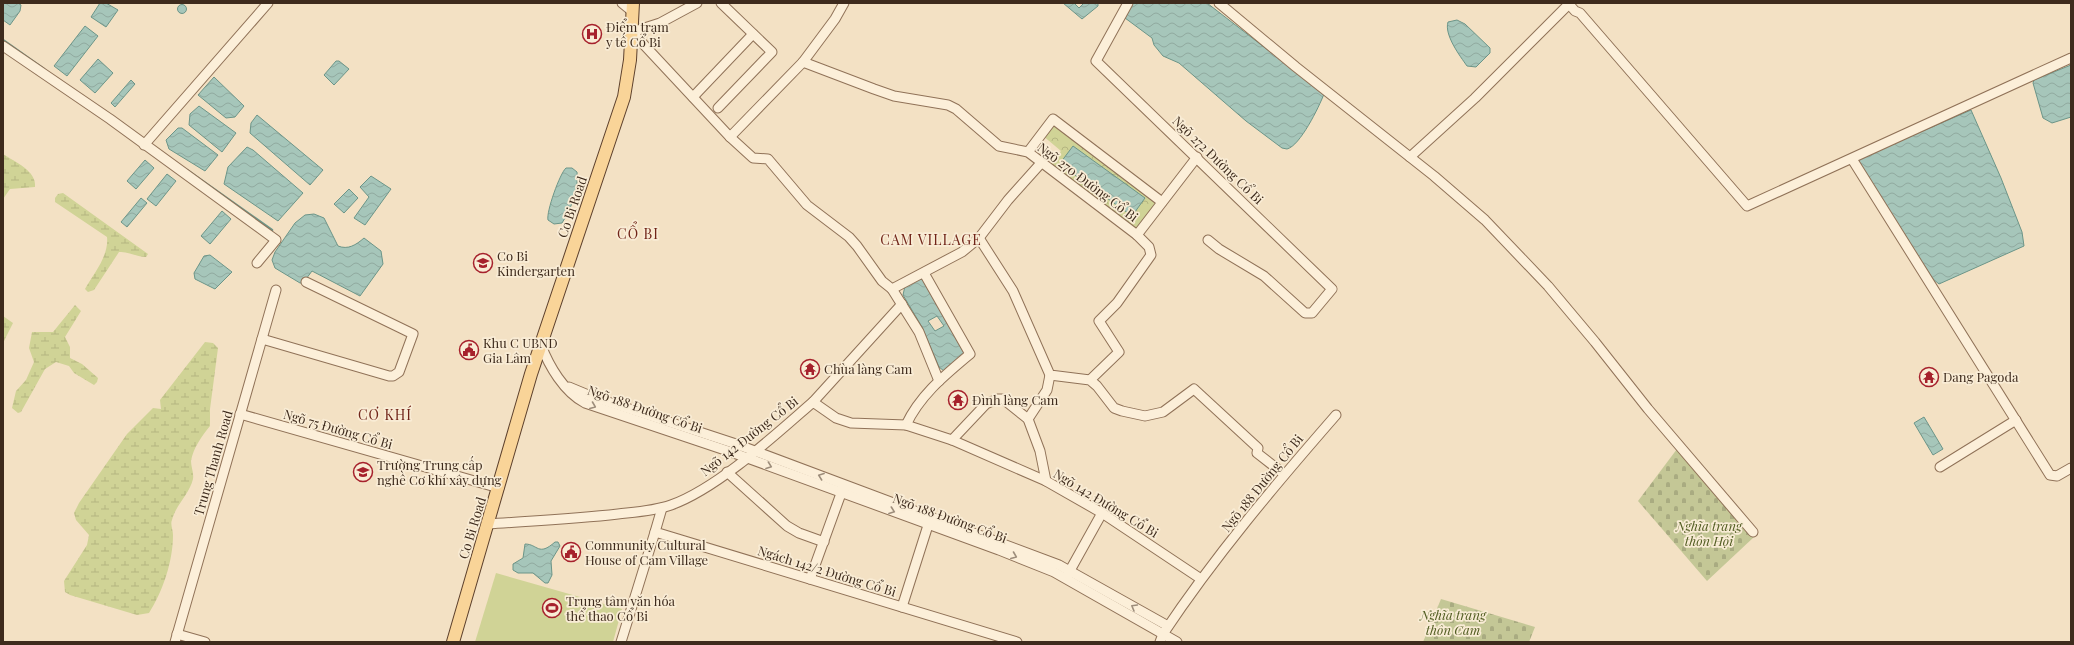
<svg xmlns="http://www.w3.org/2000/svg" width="2074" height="645" font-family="'Playfair Display',serif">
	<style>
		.forest { fill: url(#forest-crowns) }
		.wetland { fill: url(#wetland-marsh) }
		.cemetery { fill: url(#cemetery-stones) }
		.pitch { fill: #d0d396 }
		.water { fill: url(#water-waves); stroke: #6c9588; fill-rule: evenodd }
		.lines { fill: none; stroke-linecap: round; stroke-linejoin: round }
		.stream { stroke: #6c9588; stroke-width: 2.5 }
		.minor-casing { stroke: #907258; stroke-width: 11 }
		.major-casing { stroke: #5d402c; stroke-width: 14 }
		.minor { stroke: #fcefd9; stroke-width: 9 }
		.major { stroke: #f9d498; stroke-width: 12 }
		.oneway { stroke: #9d8d7b }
		.labels { text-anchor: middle; stroke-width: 3.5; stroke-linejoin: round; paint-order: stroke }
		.poi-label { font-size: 13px; fill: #3e2b1d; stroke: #f9ecd5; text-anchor: start }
		.street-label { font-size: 13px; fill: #3e2b1d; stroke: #f9ecd5 }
		.park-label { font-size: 13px; font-style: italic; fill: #525d22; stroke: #f9ecd5 }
		.neighbourhood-label { font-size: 14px; letter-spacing: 1px; fill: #702418; stroke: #f9ecd5 }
	</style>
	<defs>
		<pattern id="forest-crowns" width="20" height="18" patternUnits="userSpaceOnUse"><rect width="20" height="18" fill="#d0d396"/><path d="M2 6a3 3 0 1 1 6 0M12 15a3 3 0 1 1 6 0" fill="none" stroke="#b4b581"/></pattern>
		<pattern id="wetland-marsh" width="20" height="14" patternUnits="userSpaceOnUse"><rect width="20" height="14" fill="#d0d396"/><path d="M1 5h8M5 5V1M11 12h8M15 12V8" fill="none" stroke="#b4b581"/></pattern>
		<pattern id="cemetery-stones" width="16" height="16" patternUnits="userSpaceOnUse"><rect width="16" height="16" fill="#c4c796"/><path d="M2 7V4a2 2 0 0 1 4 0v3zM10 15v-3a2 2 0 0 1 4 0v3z" fill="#a9ab81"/></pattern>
		<pattern id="water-waves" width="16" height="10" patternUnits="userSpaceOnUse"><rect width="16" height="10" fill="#a6c6ba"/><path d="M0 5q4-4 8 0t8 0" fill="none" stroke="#90aa9f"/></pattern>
	</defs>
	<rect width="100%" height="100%" fill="#f3e1c4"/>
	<polygon class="forest" points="1053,119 1162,202 1137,235 1048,167 1061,151 1042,135"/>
	<g class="wetland">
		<path d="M3,154c12,8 34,17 32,33l-25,2 -7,10z"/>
		<path d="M63,193l85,61 -2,3c-10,0 -18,-6 -27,-5l-25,38 -6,2 -3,-3c9,-16 24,-33 22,-52l-52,-35v-4l3,-4z"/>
		<polygon points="75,305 81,311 65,337 70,347 70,358 82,364 98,378 97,382 94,385 74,373 69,366 56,362 45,369 21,412 18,413 12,408 16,391 26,380 34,362 29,348 32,332 53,332"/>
		<polygon points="3,316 13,323 3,343"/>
		<path d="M205,342l8,1 5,5 -8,61v17c-8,10 -17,22 -19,35 0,6 3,12 2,18 -4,16 -18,27 -21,41 -2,4 1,10 1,15 0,26 -10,56 -24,78l-12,2 -67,-20 -5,-3 -1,-11 23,-36 2,-10 -13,-15 -2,-7 5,-10 48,-69 26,-26 8,1 -1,-9z"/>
	</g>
	<g class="cemetery">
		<polygon points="1677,449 1754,537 1707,581 1638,501"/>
		<polygon points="1441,599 1535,627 1529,642 1423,642"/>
	</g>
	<polygon class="pitch" points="496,573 622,609 613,642 475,642"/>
	<g class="water">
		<polygon points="3,3 18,3 21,5 20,11 10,25 3,20"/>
		<polygon points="100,3 106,3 118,10 106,27 91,17"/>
		<polygon points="1063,3 1074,3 1079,8 1084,3 1098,3 1098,6 1082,19"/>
		<path d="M1132,3h75l106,82 11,9c-5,13 -24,52 -37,55l-5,-1 -36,-27 -67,-58 -16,-7 -9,-11 -2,-7 -27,-20z"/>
		<circle cx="182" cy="9" r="4.5"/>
		<path d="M1457,20l8,4 25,24v5l-14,14 -9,-1c-7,-10 -23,-31 -19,-44z"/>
		<polygon points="85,26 98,36 67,76 54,66"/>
		<polygon points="98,59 113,73 95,93 80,80"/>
		<polygon points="336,61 339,61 349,69 334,85 324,75"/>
		<polygon points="2071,65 2071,117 2052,123 2043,118 2033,83 2034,80"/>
		<polygon points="214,77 244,106 235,117 226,118 198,95"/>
		<polygon points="131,80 135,84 115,107 111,103"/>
		<polygon points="199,106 236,133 222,152 189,125 190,114"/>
		<polygon points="1971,110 2001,178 2022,232 2024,246 1939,284 1933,279 1856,160"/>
		<polygon points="257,115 323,170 310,185 250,133 251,123"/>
		<polygon points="178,128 182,128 218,155 205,171 169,149 166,140"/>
		<polygon points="1073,146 1145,198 1132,216 1061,165 1061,162"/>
		<polygon points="247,147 253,150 303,193 278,221 224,184 228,167"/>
		<polygon points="145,160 154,168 136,189 127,181"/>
		<path d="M566,168h6l5,4c2,17 -6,37 -15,51l-8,1 -6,-4c-2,-8 12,-47 18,-52z"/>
		<polygon points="167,174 176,181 156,206 147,199"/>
		<polygon points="371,176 391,189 365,225 354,218 369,197 360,187"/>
		<polygon points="349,189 358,198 344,213 334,204"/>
		<polygon points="141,198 147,203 127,227 121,222"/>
		<polygon points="222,211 231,219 210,244 201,236"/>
		<path d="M314,214l10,4 14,28c10,4 18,-1 26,-8l17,13 2,13 -23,32 -48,-25 -9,12h-3l-25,-15 -3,-8 3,-8 20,-29 10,-8z"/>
		<polygon points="210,255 232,272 215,289 195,279 194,273 204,256"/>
		<path d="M920,279l3,1 41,73v3l-20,15 -5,-4 -17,-40 -19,-32 2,-9zM937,316l7,10 -9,5 -7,-10z"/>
		<polygon points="1924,417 1943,449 1933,455 1914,423"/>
		<path d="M555,542h3l2,4 -9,15 1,14 -4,8h-3l-12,-10h-15l-5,-3v-6l10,-6 2,-14c13,0 13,13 30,-2z"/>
	</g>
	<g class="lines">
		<g class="stream">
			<polyline points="3,40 44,69"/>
			<polyline points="187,170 272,230"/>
		</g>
		<defs>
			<g id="minor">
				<polyline points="622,3 633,12"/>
				<polyline points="844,3 835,19 803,62 874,89 894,96 948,105 956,109 999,146 1028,152 1137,235 1197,157"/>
				<polyline points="1128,3 1096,61 1332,289 1312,313 1305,313 1264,276 1219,249 1208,240"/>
				<polyline points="1219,3 1296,67 1434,176 1485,220 1548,286 1595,342 1648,409 1753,532"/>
				<polyline points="1568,3 1575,11 1580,13 1747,206 2071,58"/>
				<polyline points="632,32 730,137 753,158 768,159 807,205 849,237 857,246 882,281 892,289 962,252 979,238 1013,291 1050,375 1090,380 1097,386 1114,408 1122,411 1145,416 1163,412 1194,389 1258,448 1257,453 1284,474"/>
				<polyline points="632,32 660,23 697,3"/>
				<polyline points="3,46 110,119 276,240 257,263"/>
				<polyline points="693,97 753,34"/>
				<polyline points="718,108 772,52 721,3"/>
				<polyline points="730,137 803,62"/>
				<polyline points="144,145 268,3"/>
				<polyline points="1028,152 1053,119 1162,202"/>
				<polyline points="1410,157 1475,98 1569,4"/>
				<polyline points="1852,159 2050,475 2057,476 2071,468"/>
				<polyline points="979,238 1008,200 1042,162"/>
				<polyline points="892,289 919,332 939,381"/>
				<polyline points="262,339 389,376 393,376 399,372 413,334 306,282"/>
				<path d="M541,345c8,21 23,47 44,58l146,49 268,98 55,22 123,70"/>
				<polyline points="1090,380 1119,352 1099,321 1117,303 1151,255 1149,247 1137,235"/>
				<polyline points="569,387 593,397 736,444 1059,565 1168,626"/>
				<polyline points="813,402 902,304"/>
				<polyline points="240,414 499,488"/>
				<polyline points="1028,419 1047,390 1050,375"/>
				<path d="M906,425c14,-30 39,-50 64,-71l-46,-81"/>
				<polyline points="952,440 986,404 997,399 1003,399 1028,419 1040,451 1046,481"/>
				<polyline points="1940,467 2016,420"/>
				<polyline points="727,472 787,526 799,533 824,542"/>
				<polyline points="662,508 655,532 1017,642"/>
				<path d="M488,524c43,-3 87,-5 130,-10 18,-2 36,-3 53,-9 47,-17 104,-70 142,-103l23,16 15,5 55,2 46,15 94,41 56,32 99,66"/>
				<polyline points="1068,574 1102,513"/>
				<polyline points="810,579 843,488"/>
				<polyline points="902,607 930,519"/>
				<polyline points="177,634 205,642"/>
				<polyline points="175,642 276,290"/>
				<polyline points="621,642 655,532"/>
				<path d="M1160,642l3,-8c52,-78 112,-149 173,-219"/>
			</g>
			<polyline id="major" points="453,642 531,374 624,97 630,60 633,3"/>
		</defs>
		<use href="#minor" class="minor-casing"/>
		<use href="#major" class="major-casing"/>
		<use href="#minor" class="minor"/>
		<use href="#major" class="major"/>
	</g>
	<defs><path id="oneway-chevron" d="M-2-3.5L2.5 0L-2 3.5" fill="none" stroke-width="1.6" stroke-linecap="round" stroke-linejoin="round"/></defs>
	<g class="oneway">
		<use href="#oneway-chevron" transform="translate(593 406) rotate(22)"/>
		<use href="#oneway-chevron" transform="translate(769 466) rotate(20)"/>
		<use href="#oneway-chevron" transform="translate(821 476) rotate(-160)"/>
		<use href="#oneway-chevron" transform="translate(892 511) rotate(20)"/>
		<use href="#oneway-chevron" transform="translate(1014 556) rotate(22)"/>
		<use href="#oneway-chevron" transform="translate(1134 607) rotate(-150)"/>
	</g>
	<defs>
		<symbol id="hospital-ring" viewBox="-11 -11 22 22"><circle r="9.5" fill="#f9ecd5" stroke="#a6212c" stroke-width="1.5"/><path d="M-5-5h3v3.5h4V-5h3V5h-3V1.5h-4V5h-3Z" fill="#a6212c"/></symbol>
		<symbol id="school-ring" viewBox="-11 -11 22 22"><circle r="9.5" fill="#f9ecd5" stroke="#a6212c" stroke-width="1.5"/><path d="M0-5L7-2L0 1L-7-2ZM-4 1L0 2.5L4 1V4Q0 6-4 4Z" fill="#a6212c"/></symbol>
		<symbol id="civic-ring" viewBox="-11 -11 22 22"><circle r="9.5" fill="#f9ecd5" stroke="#a6212c" stroke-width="1.5"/><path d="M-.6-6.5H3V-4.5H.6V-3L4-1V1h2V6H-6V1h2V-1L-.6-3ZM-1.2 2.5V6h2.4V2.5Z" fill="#a6212c"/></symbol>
		<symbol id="temple-ring" viewBox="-11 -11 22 22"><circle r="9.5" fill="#f9ecd5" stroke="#a6212c" stroke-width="1.5"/><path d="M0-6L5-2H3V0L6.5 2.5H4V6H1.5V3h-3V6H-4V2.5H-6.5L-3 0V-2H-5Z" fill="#a6212c"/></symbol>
		<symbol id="stadium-ring" viewBox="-11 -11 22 22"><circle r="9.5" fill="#f9ecd5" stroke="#a6212c" stroke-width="1.5"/><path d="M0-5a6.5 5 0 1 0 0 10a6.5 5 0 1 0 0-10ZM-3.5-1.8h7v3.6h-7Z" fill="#a6212c"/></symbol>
	</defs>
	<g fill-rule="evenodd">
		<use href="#hospital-ring" x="581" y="23" width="22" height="22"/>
		<use href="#school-ring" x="472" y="252" width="22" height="22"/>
		<use href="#civic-ring" x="458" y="339" width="22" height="22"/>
		<use href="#temple-ring" x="799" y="358" width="22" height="22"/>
		<use href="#temple-ring" x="1918" y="366" width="22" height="22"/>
		<use href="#temple-ring" x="947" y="389" width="22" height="22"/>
		<use href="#school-ring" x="352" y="461" width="22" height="22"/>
		<use href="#civic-ring" x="560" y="541" width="22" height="22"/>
		<use href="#stadium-ring" x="541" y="597" width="22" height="22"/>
	</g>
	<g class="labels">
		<g class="poi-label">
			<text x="606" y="32">Điểm trạm<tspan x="606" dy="15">y tế Cổ Bi</tspan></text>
			<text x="497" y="261">Co Bi<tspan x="497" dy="15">Kindergarten</tspan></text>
			<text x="483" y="348">Khu C UBND<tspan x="483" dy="15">Gia Lâm</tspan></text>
			<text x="824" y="374">Chùa làng Cam</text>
			<text x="1943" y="382">Dang Pagoda</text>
			<text x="972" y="405">Đình làng Cam</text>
			<text x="377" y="470">Trường Trung cấp<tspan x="377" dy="15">nghề Cơ khí xây dựng</tspan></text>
			<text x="585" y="550">Community Cultural<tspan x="585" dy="15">House of Cam Village</tspan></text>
			<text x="566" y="606">Trung tâm văn hóa<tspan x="566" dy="15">thể thao Cổ Bi</tspan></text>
		</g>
		<g class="street-label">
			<text transform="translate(1218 160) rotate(44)" y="5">Ngõ 272 Đường Cổ Bi</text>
			<text transform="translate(1088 182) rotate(37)" y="5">Ngõ 270 Đường Cổ Bi</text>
			<text transform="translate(572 207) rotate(-71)" y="5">Co Bi Road</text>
			<text transform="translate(645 409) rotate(19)" y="5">Ngõ 188 Đường Cổ Bi</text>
			<text transform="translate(338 429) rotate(16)" y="5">Ngõ 75 Đường Cổ Bi</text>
			<text transform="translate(749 436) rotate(-38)" y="5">Ngõ 142 Đường Cổ Bi</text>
			<text transform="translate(213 463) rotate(-74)" y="5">Trung Thanh Road</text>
			<text transform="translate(1262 483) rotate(-51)" y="5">Ngõ 188 Đường Cổ Bi</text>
			<text transform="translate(1106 503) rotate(31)" y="5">Ngõ 142 Đường Cổ Bi</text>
			<text transform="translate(950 518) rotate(20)" y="5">Ngõ 188 Đường Cổ Bi</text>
			<text transform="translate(472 528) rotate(-73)" y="5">Co Bi Road</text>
			<text transform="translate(827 571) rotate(17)" y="5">Ngách 142/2 Đường Cổ Bi</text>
		</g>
		<g class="park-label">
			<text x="1709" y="531">Nghĩa trang<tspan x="1709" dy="15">thôn Hội</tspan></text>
			<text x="1453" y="620">Nghĩa trang<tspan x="1453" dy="15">thôn Cam</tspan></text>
		</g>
		<g class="neighbourhood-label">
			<text x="638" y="239">CỔ BI</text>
			<text x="931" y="245">CAM VILLAGE</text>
			<text x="385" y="420">CƠ KHÍ</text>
		</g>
	</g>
	<rect width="2074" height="645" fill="none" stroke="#3e2b1d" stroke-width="8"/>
</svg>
